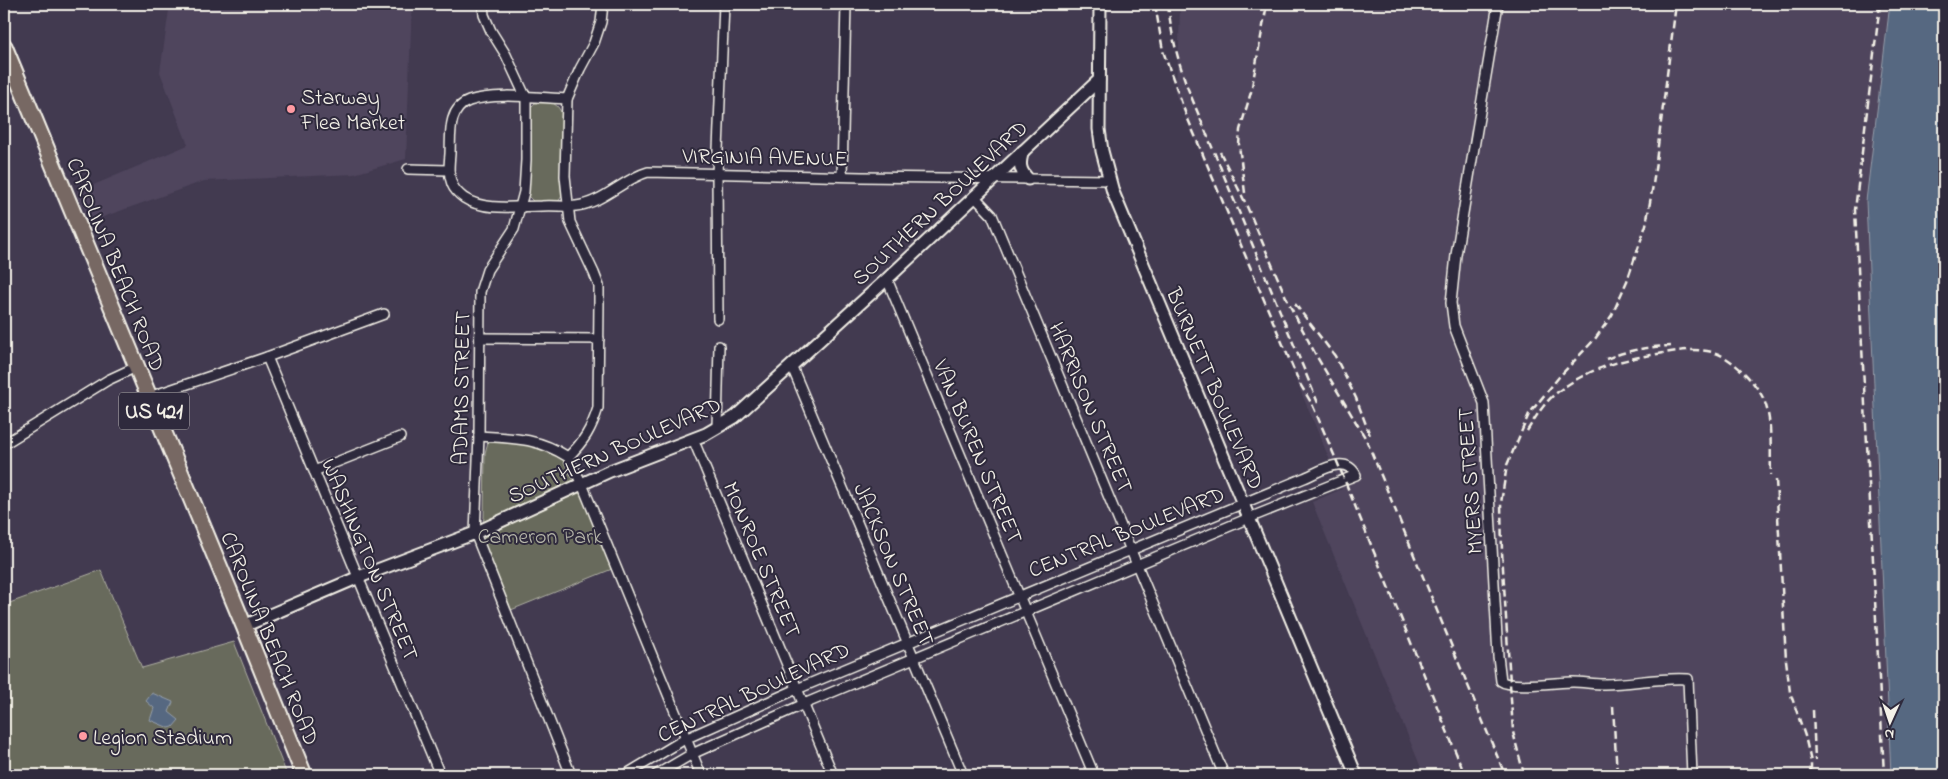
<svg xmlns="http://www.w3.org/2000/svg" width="1948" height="779" font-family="'Indie Flower',sans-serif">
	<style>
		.built { fill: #4f455d }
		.green { fill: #686b5c; stroke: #aeaea2 }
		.water { fill: #566781; stroke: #959eaa }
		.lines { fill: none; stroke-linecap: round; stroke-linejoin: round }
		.street-casing { stroke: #f4f1e8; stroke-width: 12 }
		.secondary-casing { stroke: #f4f1e8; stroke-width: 15 }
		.highway-casing { stroke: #f4f1e8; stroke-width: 19 }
		.street { stroke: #2f2a3d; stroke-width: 9 }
		.secondary { stroke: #2f2a3d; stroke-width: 11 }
		.highway { stroke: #776864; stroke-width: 15 }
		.rail { stroke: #f4f1e8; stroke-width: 2.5; stroke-dasharray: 8 4; stroke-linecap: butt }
		.poi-dot { fill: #ff9aa2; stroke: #2f2a3d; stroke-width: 2 }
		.labels { text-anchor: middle; stroke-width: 4; stroke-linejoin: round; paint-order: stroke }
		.shield { fill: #2f2a3d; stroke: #b9b5b5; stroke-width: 1 }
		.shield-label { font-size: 21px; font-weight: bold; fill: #f4f1e8 }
		.poi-label { font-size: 22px; fill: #f4f1e8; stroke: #2f2a3d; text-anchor: start }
		.street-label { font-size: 22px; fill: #f4f1e8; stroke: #2f2a3d }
		.park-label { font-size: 22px; fill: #b5b5a9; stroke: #2f2a3d }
	</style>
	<rect width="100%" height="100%" fill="#423a50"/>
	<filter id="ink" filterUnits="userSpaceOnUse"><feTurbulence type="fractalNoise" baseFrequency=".02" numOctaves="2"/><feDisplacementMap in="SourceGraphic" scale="10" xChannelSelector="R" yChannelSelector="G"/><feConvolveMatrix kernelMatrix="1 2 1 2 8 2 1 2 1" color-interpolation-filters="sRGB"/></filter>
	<g filter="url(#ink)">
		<g class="built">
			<polygon points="173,4 412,4 406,159 354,174 204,181 89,222 77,192 188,145 160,72 169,10"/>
			<polygon points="1180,4 1890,4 1866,201 1891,775 1452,775 1448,766 1424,775 1312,502 1342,489 1175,93 1179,44"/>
		</g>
		<g class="green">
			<polygon points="552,102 558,107 563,115 563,195 556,204 536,204 528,196 528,110 535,103"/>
			<path d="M488,442c33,2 52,1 80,20l44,107 -101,41 -30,-75 3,-18 1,-64z"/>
			<polygon points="101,570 142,668 234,642 287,775 4,775 4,605"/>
		</g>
		<g class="water">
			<polygon points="1890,4 1944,4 1944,775 1891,775 1866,201"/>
			<polygon points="152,693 173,702 169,712 179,720 173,727 169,728 150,720 154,708 146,701"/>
		</g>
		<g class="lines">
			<defs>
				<g id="street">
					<polyline points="483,4 484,15 491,31 506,55 526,98 526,160 524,192 514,229 487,270 480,292 479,436 475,533 571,775"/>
					<path d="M1498,4l-42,251 -5,48 3,23 30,77 14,253 3,25c10,8 57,1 72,1 10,0 20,2 31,2 28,0 55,-7 84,-5l4,96"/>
					<path d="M567,99c-27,-1 -73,-7 -98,2 -22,8 -18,35 -19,53 -1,11 -2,20 2,30 2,5 8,11 12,14 21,14 55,8 78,8 11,-1 23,1 34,0 27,-3 47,-27 72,-34l213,5 248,3"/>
					<polyline points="408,169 448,170"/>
					<polyline points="842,176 846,4"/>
					<polyline points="974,196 992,215 1224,775"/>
					<polyline points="887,279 1094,775"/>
					<polyline points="718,319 717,174 724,4"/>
					<polyline points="480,338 599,339"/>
					<polyline points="267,357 440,775"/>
					<polyline points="792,367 963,775"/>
					<polyline points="149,397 267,357 384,314"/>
					<polyline points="717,428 719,346"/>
					<path d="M479,436c35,2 59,2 89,21"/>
					<polyline points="693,439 833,775"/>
					<polyline points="4,444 108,380 136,367"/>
					<path d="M568,457c16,-16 23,-27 30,-49l1,-106v-16l-5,-13 -24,-51 -5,-46 2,-77 13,-30 14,-26 7,-21 2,-18"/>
					<polyline points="568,457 582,484 701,775"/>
					<polyline points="314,471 400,437"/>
					<path d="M625,775l60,-36 112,-50 507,-211c17,-7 41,-24 52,-3l-107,43 -445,186 -112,50 -36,21"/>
				</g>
				<g id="secondary">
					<polyline points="1100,4 1099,129 1102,151 1113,192 1356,775"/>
					<path d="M1023,151c-4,12 -4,19 5,28"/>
					<polyline points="244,626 359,577 475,533 610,471 706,434 735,417 887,279 1099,80"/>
				</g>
				<polyline id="highway" points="4,46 244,626 304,775"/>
			</defs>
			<use href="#street" class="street-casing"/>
			<use href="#secondary" class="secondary-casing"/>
			<use href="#highway" class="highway-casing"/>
			<use href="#street" class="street"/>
			<use href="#secondary" class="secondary"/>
			<use href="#highway" class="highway"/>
			<g class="rail">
				<polyline points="1155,4 1163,51 1185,112 1275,326 1300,384 1312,404 1338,464 1465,775"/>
				<path d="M1168,4c3,30 10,57 20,85l130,314"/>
				<polyline points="1880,4 1855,210 1884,775"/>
				<polyline points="1220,152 1245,202 1289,304 1317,357 1366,439 1505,775"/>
				<polyline points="1245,193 1239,145 1240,130 1251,92 1267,4"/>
				<polyline points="1295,304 1335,356 1356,398 1371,438"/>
				<path d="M1606,359c22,-9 41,-12 65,-13"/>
				<path d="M1527,431c7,-11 16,-27 27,-36 29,-24 61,-34 97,-40 23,-3 37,-8 61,-3 17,3 45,31 52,48 9,22 6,51 7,75"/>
				<polyline points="1776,480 1786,660 1790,692 1805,736 1811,762 1811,775"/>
				<polyline points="1613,706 1617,775"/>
				<polyline points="1813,710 1815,760"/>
				<polyline points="1524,775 1513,732 1502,552 1501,503 1507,465 1529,414 1559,377 1595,339 1612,315 1627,281 1646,225 1653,185 1676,4"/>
			</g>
		</g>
	</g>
	<g class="poi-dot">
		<circle cx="291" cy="109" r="5"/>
		<circle cx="83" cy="736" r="5"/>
	</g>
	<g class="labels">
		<rect class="shield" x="119" y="392.5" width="70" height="37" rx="4"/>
		<g class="shield-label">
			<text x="154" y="418">US 421</text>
		</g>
		<g class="poi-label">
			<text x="301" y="104">Starway<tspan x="301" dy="25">Flea Market</tspan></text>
			<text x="93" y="744">Legion Stadium</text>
		</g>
		<g class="street-label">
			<text transform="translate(765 156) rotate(1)" y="8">VIRGINIA AVENUE</text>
			<text transform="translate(939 202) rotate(-43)" y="8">SOUTHERN BOULEVARD</text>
			<text transform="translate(117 264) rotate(68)" y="8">CAROLINA BEACH ROAD</text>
			<text transform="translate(460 388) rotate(-89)" y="8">ADAMS STREET</text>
			<text transform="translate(1216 388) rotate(67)" y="8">BURNETT BOULEVARD</text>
			<text transform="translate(1092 407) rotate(67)" y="8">HARRISON STREET</text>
			<text transform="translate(614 449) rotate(-24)" y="8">SOUTHERN BOULEVARD</text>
			<text transform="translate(979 451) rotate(67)" y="8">VAN BUREN STREET</text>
			<text transform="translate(1469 481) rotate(-94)" y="8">MYERS STREET</text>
			<text transform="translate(1126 531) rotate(-22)" y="8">CENTRAL BOULEVARD</text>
			<text transform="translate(371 559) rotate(67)" y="8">WASHINGTON STREET</text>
			<text transform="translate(763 559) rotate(67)" y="8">MONROE STREET</text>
			<text transform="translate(895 564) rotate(67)" y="8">JACKSON STREET</text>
			<text transform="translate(271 638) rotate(68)" y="8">CAROLINA BEACH ROAD</text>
			<text transform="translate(753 691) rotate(-25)" y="8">CENTRAL BOULEVARD</text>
		</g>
		<g class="park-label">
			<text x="540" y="543">Cameron Park</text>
		</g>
	</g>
	<rect width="1948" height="779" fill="none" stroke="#2f2a3d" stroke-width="20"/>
	<rect x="10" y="10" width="1928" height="759" fill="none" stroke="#f4f1e8" stroke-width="2" filter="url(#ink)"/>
	<g transform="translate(1890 722) rotate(183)" stroke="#2f2a3d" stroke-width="4" paint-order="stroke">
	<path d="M0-4L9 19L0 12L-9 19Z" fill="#f4f1e8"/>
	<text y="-8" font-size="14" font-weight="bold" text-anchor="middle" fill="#f4f1e8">N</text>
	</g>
</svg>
